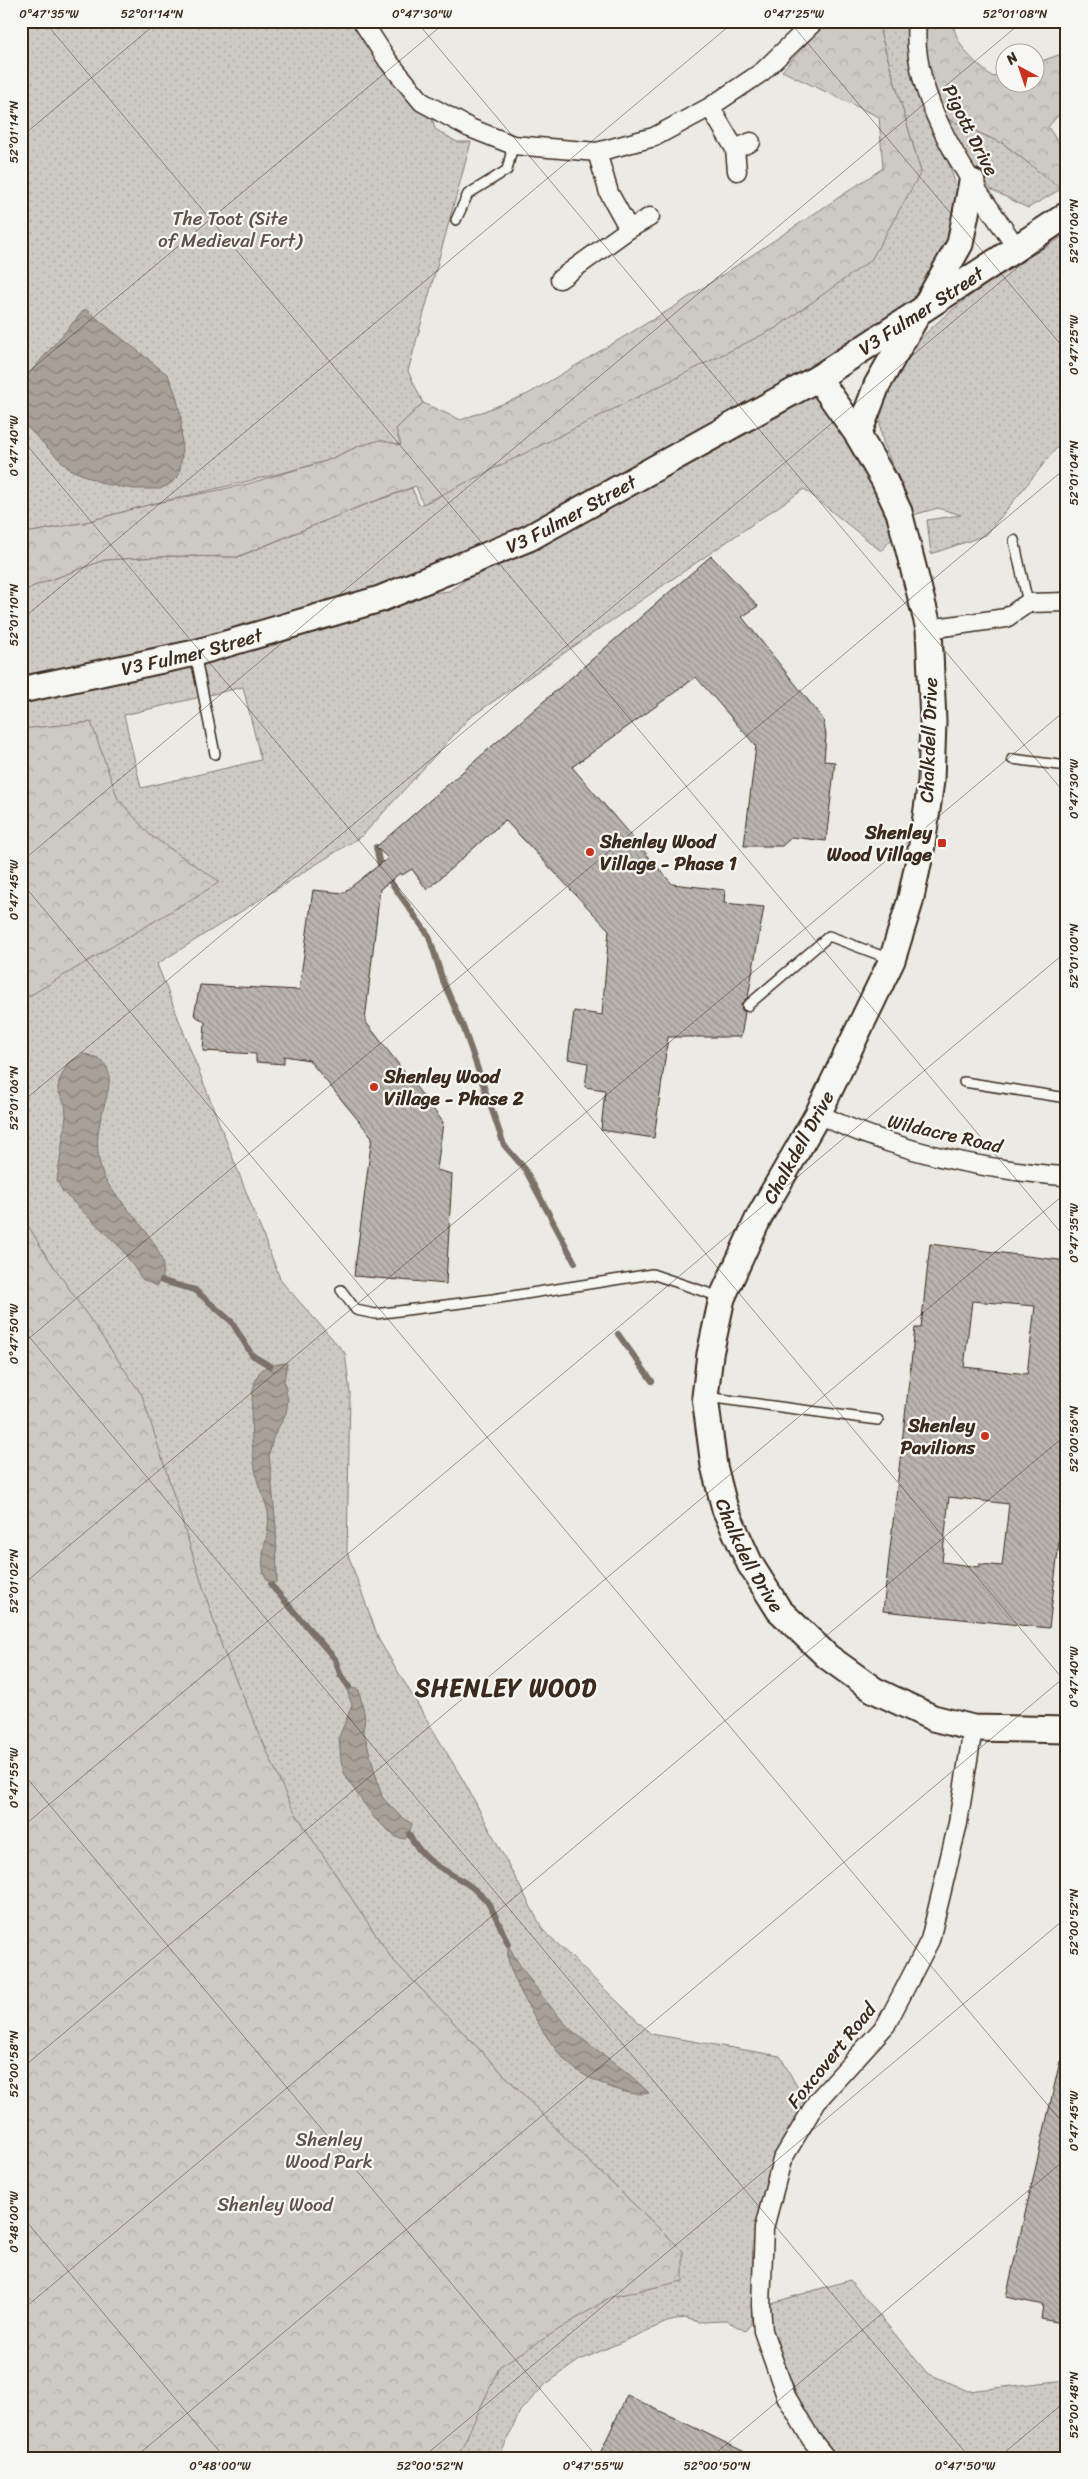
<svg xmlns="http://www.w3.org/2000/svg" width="1088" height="2479" font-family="Sriracha,sans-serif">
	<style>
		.grass { fill: url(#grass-dots); stroke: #847a71; fill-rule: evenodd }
		.forest { fill: url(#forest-crowns); stroke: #847a71 }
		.water { fill: url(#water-waves); stroke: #7c7167 }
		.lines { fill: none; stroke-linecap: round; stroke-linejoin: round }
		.stream { stroke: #7c7167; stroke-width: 6 }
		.building { fill: url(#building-back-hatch); stroke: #3b2a1e; fill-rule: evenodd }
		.lane-casing { stroke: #3b2a1e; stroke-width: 12 }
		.street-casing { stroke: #3b2a1e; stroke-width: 21 }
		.secondary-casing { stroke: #3b2a1e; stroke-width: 29 }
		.lane { stroke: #f6f6f2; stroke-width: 9 }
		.street { stroke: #f6f6f2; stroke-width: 18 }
		.secondary { stroke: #f6f6f2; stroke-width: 25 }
		.ticks { fill: none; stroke: #3b2a1e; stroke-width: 1; stroke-opacity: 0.45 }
		.poi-dot { fill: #c8321e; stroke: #f6f6f2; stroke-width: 2 }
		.labels { text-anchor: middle; stroke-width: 4.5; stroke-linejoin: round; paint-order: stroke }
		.street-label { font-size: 19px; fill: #3b2a1e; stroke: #f6f6f2 }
		.park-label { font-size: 19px; fill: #605248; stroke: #f6f6f2 }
		.poi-label { font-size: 19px; font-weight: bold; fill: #3b2a1e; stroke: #f6f6f2; text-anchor: end }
		.district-label { font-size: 24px; font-weight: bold; letter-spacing: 1px; fill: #3b2a1e; stroke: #f6f6f2 }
		.neatline { fill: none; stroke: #3b2a1e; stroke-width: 2 }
		.ticks-label { font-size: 12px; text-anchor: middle; fill: #3b2a1e }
	</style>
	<defs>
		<pattern id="grass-dots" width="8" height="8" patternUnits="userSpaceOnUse" patternTransform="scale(1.25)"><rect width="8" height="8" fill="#cdcac4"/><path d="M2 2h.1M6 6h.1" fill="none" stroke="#b1aea8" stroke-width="1.8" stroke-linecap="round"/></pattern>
		<pattern id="forest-crowns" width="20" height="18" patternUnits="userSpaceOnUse" patternTransform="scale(1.25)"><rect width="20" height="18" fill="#cdcac4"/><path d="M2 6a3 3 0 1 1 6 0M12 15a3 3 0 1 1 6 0" fill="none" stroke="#b1aea8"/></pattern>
		<pattern id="water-waves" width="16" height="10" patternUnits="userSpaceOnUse" patternTransform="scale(1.25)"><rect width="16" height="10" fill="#a8a198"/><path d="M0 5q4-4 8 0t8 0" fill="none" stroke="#8a837b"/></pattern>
		<pattern id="building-back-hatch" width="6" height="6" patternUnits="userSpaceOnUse" patternTransform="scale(1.25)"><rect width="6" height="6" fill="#bab4ae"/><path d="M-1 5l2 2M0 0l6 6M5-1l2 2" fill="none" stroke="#98938d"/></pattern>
	</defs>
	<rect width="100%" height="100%" fill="#ebeae5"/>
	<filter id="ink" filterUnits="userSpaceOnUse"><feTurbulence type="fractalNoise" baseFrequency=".02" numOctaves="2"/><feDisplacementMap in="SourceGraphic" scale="10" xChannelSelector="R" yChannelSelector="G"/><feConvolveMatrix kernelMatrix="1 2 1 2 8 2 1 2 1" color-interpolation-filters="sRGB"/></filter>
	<g filter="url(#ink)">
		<g class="grass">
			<polygon points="21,21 362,21 432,117 435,129 457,142 471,142 408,371 423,403 396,429 401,445 380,441 359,446 326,461 286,472 148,505 86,522 21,534"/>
			<path d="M885,21h32l24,95 63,28 57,45 -33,19 -36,-18 -30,-36 -21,-37 8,46 11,36v45l-35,63 -106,71 83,149 -21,24 -77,-62 -335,229 -106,117 -206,129 124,317 64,72 5,40 -3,159 32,88 87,145 77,145 108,104 129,22 28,50 -51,124 -6,94 -6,7 -18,-10 -28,1 -15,-4 -17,4 -89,39 -32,23 -26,27 -21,47h-478v-1768l359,-91 69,-8 78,-52 -310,98 -196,40v-84l13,-7 70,-26 70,-4 64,1 118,-49 56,-20 7,17 16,-6 486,-327 -41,-140zM243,687l18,73 -120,28 -17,-73z"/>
			<path d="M1067,234v201l-81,100 -55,19 -4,-34 34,-5 -23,-7 -25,7c-6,-29 -27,-55 -32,-82 -14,-86 124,-161 186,-199z"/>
			<polygon points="850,2280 927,2373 968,2391 1067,2380 1067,2458 826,2458 811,2439 761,2306"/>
		</g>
		<g class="forest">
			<polygon points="826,21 885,21 880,32 921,172 871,260 776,328 423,504 416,486 356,508 237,557 174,556 104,560 34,586 21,593 21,534 86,522 148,505 247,484 326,461 359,446 380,440 401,445 396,429 423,403 461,420 528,394 674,307 883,168 879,117 782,71"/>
			<path d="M917,21h36c2,25 22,42 40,56l12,-4 1,9h30v-19l31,-11v53l-19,22 19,29v28l-6,5 -57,-45 -63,-28 -20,-41z"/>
			<polygon points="91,722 118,799 150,835 220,882 21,1001 21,729"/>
			<polygon points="21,1214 44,1252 142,1395 223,1650 290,1804 314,1842 392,1959 578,2151 683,2251 683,2281 611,2297 500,2366 457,2458 21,2458"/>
		</g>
		<g class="water">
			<polygon points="85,309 168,375 175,392 181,416 182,456 179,475 170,484 160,489 134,489 104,484 69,469 21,421 21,383"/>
			<path d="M84,1054c41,7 21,42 16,68 -4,17 -3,36 3,53 11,27 83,83 53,111l-14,-7 -21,-31 -58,-56 -6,-11 9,-65 -1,-12 -7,-13 1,-10 9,-18z"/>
			<path d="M287,1363l-3,18 4,19 -2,13 -13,25 -4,16 7,73 1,54 -6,4c-19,-20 1,-49 -3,-73 -2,-11 -9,-22 -11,-33 -5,-22 -11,-87 2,-106 5,-8 19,-9 28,-10z"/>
			<path d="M349,1687l10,3c2,14 9,26 4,39l19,68 16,17 14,10 -3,10 -4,5 -9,-2 -21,-18 -29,-41 -5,-17 -2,-24 13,-32 -5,-15z"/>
			<path d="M508,1944c8,20 50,75 67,89 27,22 49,34 74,60 -13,3 -24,-1 -37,-5 -16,-7 -34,-14 -46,-27 -18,-17 -51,-75 -57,-98 -2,-6 -1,-13 -1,-19z"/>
		</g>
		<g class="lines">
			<g class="stream">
				<polyline points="376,847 380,865"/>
				<polyline points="390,881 429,936 443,981 464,1029"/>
				<polyline points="465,1032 504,1145 525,1169 575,1263"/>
				<polyline points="162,1281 195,1290 231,1321 252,1355 270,1366"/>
				<polyline points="618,1334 652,1381"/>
				<polyline points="271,1585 335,1659 340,1674 349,1687"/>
				<path d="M409,1834c21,40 49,36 76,65 10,12 16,30 23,45"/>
			</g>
		</g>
		<g class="building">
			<polygon points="711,556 758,606 742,617 823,719 826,735 824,761 835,762 826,841 792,837 782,846 744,846 756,746 696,677 572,767 672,884 725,890 724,903 764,907 748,997 741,1004 742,1010 745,1012 741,1037 668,1037 654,1138 601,1130 605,1090 585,1087 588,1063 568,1059 574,1011 602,1015 609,930 505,820 427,890 412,869 402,875 400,873 380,889 365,1021 443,1122 437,1170 452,1174 446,1284 354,1276 372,1137 309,1060 284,1056 284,1064 256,1062 256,1054 203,1051 205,1022 194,1015 200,985 299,990 313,890 343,893 388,858 376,847"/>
			<path d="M930,1244l137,17v255l-3,27 -5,-1 -10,86 -166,-17 32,-283h6zM972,1301l63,5 -8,68 -63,-7zM949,1497l60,7 -7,62 -23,-2v3l-37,-5z"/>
			<polygon points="1060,2061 1067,2062 1067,2324 1041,2319 1043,2305 1006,2297"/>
			<polygon points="627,2395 757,2458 598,2458"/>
		</g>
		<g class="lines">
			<defs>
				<g id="lane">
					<polyline points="456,220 468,194 507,170 513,145"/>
					<polyline points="1014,540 1028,603"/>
					<polyline points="195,653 215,754"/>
					<polyline points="1012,759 1067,766"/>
					<polyline points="747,1006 829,936 890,959"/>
					<polyline points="964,1082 1067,1098"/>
					<polyline points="341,1290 356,1310 375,1314 493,1299 652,1274 720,1297"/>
					<polyline points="706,1397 878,1420"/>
				</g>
				<g id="street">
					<polyline points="362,21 388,61 422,102 470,128 513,145 597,152 654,137 710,107 762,72 815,21"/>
					<path d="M917,21c-8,80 57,164 99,226"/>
					<polyline points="710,107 735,149 737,171"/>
					<polyline points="735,149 751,142"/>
					<polyline points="597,152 609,193 629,229 650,217"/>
					<polyline points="560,279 629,229"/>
					<polyline points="929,629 1006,618 1028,603 1067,602"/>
					<path d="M818,1114c63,30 129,48 199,57 16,2 33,5 50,5"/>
					<polyline points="826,2458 811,2439 786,2396 763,2331 761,2306 764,2228 782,2160 817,2101 886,2025 930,1940 958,1823 973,1728"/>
				</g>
				<g id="secondary">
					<polyline points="927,303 960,244 972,182"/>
					<path id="s1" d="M818,378l40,57 26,45 15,32 30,117 4,93 -2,59 -9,64 -12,57 -18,58 -74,154 -59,103 -37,81 -12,56 -5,43 9,69 11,43 25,55 29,46 49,47 46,33 59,28 40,10 94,2"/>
					<polyline points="858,435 877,385 917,315"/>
					<path id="s2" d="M21,690l174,-37 185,-54 149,-61 289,-160 249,-163"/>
				</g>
			</defs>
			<use href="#lane" class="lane-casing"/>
			<use href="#street" class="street-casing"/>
			<use href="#secondary" class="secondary-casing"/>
			<use href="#lane" class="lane"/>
			<use href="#street" class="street"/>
			<use href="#secondary" class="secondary"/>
		</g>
	</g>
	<path class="ticks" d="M44,21l1023,1219M416,21l651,775M789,21l278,331M21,137l138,-116M21,378l426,-357M21,438l1046,1246M21,620l714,-599M21,862l1002,-841M21,882l1046,1246M21,1103l1046,-877M21,1327l949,1131M21,1345l1046,-878M21,1586l1046,-877M21,1771l577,687M21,1828l1046,-877M21,2069l1046,-877M21,2215l204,243M21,2311l1046,-877M134,2458l933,-783M422,2458l645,-541M710,2458l357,-300M998,2458l69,-58"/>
	<g class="poi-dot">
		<rect x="937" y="838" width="10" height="10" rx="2.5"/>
		<circle cx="590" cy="852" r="5"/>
		<circle cx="374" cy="1087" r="5"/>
		<circle cx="985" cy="1436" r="5"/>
	</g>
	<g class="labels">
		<g class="street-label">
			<text transform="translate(971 130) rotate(63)" y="7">Pigott Drive</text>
			<text dy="7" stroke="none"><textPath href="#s2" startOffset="985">V3 Fulmer Street</textPath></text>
			<text dy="7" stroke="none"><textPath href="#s2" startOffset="580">V3 Fulmer Street</textPath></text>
			<text dy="7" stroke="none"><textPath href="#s2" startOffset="175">V3 Fulmer Street</textPath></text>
			<text transform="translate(928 740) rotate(-88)" y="7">Chalkdell Drive</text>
			<text transform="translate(945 1133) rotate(13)" y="7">Wildacre Road</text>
			<text transform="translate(798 1147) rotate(-61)" y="7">Chalkdell Drive</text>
			<text dy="7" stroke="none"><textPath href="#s1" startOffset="1259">Chalkdell Drive</textPath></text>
			<text transform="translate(831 2055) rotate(-51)" y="7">Foxcovert Road</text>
		</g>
		<g class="park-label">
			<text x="230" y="225">The Toot (Site<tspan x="230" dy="22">of Medieval Fort)</tspan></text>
			<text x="329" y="2146">Shenley<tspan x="329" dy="22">Wood Park</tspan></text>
			<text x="275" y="2211">Shenley Wood</text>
		</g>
		<g class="poi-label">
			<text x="932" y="839">Shenley<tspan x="932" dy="22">Wood Village</tspan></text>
			<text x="600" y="848" text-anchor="start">Shenley Wood<tspan x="600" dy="22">Village - Phase 1</tspan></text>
			<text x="384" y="1083" text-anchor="start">Shenley Wood<tspan x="384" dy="22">Village - Phase 2</tspan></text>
			<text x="975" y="1432">Shenley<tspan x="975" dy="22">Pavilions</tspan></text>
		</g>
		<g class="district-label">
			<text x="506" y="1696">SHENLEY WOOD</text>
		</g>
	</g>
	<rect width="1088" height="2479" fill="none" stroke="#f6f6f2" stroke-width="55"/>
	<g transform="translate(1020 68) rotate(320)"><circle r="24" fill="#f6f6f2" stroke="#aba49d"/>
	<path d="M0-4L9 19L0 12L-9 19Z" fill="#c8321e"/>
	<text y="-8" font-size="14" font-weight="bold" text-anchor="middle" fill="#3b2a1e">N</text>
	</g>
	<rect x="28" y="28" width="1032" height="2424" class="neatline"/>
	<g class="ticks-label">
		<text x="49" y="18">0°47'35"W</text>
		<text x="152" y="18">52°01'14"N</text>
		<text x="422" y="18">0°47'30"W</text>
		<text x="794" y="18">0°47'25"W</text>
		<text x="1015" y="18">52°01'08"N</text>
		<text transform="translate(14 132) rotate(-90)" y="4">52°01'14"N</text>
		<text transform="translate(1074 231) rotate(-90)" y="4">52°01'06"N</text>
		<text transform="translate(1074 345) rotate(-90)" y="4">0°47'25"W</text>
		<text transform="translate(14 446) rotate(-90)" y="4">0°47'40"W</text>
		<text transform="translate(1074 473) rotate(-90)" y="4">52°01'04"N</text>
		<text transform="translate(14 615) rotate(-90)" y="4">52°01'10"N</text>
		<text transform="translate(1074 789) rotate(-90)" y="4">0°47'30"W</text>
		<text transform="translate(14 890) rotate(-90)" y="4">0°47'45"W</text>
		<text transform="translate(1074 956) rotate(-90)" y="4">52°01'00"N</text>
		<text transform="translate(14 1098) rotate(-90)" y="4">52°01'06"N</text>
		<text transform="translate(1074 1233) rotate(-90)" y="4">0°47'35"W</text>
		<text transform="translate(14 1334) rotate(-90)" y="4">0°47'50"W</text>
		<text transform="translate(1074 1439) rotate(-90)" y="4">52°00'56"N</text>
		<text transform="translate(14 1581) rotate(-90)" y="4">52°01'02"N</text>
		<text transform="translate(1074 1677) rotate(-90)" y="4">0°47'40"W</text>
		<text transform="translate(14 1778) rotate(-90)" y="4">0°47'55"W</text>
		<text transform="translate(1074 1922) rotate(-90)" y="4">52°00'52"N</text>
		<text transform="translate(14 2064) rotate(-90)" y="4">52°00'58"N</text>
		<text transform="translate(1074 2121) rotate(-90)" y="4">0°47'45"W</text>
		<text transform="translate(14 2222) rotate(-90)" y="4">0°48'00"W</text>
		<text transform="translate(1074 2405) rotate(-90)" y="4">52°00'48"N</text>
		<text x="220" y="2470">0°48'00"W</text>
		<text x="430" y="2470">52°00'52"N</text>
		<text x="593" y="2470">0°47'55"W</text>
		<text x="717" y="2470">52°00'50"N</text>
		<text x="965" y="2470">0°47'50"W</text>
	</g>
</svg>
